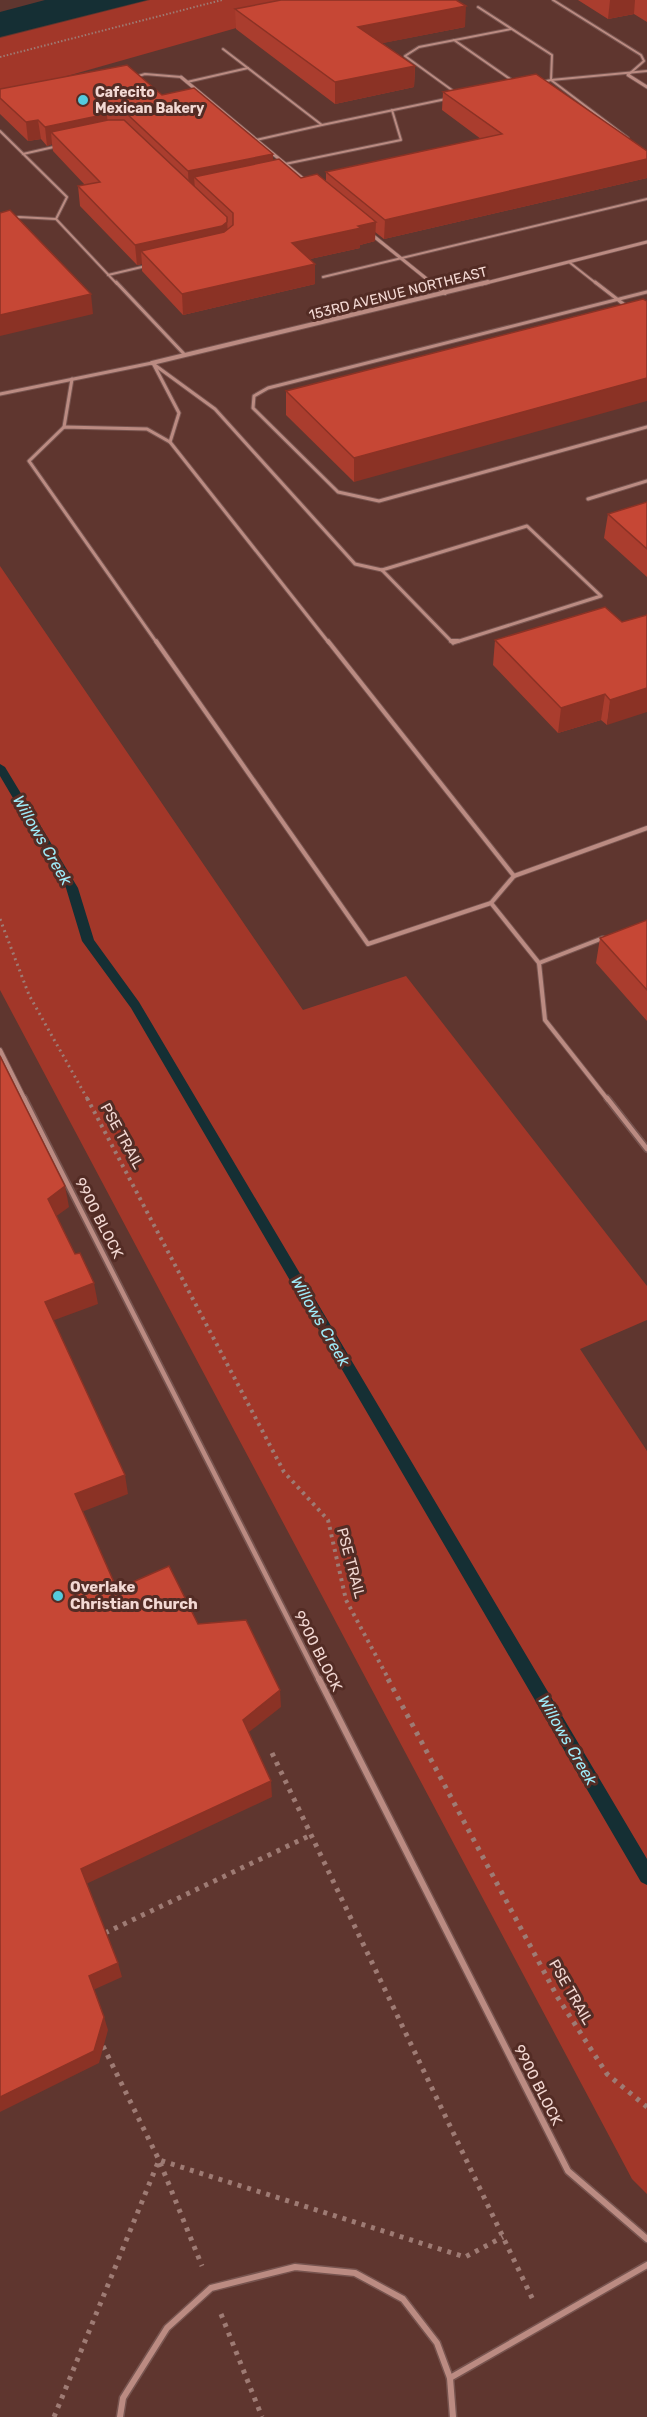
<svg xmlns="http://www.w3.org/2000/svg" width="647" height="2417" font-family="Rubik,sans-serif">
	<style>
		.green { fill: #a23729 }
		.water { fill: #152f34 }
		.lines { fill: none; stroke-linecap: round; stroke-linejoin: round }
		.stream { fill: #152f34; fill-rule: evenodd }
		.lane-far4-casing { stroke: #77544f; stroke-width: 4 }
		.lane-far3-casing { stroke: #77544f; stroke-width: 5 }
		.lane-far2-casing { stroke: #77544f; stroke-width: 6 }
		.lane-far1-casing { stroke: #77544f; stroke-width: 8 }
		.lane-casing { stroke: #77544f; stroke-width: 9 }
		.street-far1-casing { stroke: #77544f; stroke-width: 4.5 }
		.street-casing { stroke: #77544f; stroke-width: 6 }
		.path-far3 { stroke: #9e7b74; stroke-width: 2; stroke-dasharray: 1.5 2; stroke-linecap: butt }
		.path-far2 { stroke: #9e7b74; stroke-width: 3; stroke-dasharray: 2 4; stroke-linecap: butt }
		.path-far1 { stroke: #9e7b74; stroke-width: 4; stroke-dasharray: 3 4.5; stroke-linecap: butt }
		.path { stroke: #9e7b74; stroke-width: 5; stroke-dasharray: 4 6; stroke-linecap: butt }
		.lane-far4 { stroke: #bb8b82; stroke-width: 2 }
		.lane-far3 { stroke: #bb8b82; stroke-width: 3 }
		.lane-far2 { stroke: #bb8b82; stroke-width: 4 }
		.lane-far1 { stroke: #bb8b82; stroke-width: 4.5 }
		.lane { stroke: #bb8b82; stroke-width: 6 }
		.street-far1 { stroke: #bb8b82; stroke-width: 3 }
		.street { stroke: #bb8b82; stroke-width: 4 }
		.wall { fill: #aa3d2e }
		.shaded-wall { fill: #8b3225 }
		.building { fill: #c64735; stroke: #8b3225; stroke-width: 1.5 }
		.poi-dot { fill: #54cade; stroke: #532c25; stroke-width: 2 }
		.labels { text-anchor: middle; stroke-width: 6; stroke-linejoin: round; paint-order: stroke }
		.far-poi-label { font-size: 14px; font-weight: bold; fill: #f3d8d3; stroke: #532c25; text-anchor: start }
		.far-street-label { font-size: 14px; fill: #f3d8d3; stroke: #532c25 }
		.street-label { font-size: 15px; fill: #f3d8d3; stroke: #532c25 }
		.poi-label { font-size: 15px; font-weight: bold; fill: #f3d8d3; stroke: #532c25; text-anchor: start }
		.water-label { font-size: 16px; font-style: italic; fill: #9fecfa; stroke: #532c25 }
	</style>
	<rect width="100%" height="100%" fill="#5f362f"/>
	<g class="green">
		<polygon points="150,0 385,0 247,25 0,95 0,38"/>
		<polygon points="0,566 303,1010 406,976 647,1286 647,1320 580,1349 647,1451 647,2194 632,2179 0,990"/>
	</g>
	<polygon class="water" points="45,0 147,0 0,37 0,12"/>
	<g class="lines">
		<polygon class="stream" points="0,764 5,767 78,888 94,940 139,1002 647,1859 647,1885 641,1882 131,1008 82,941 66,888 0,776"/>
		<defs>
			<g id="lane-far4">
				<polyline points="553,0 641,55 644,61 628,75"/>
				<polyline points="478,7 552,55 551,80 542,82"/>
				<polyline points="454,40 513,81"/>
				<polyline points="223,49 322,125 256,140"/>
				<polyline points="135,77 145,74 181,77"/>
				<polyline points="551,80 628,138"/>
				<polyline points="551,80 647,71"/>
				<polyline points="187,82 248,68"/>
				<polyline points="456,93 405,56 419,47 511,29"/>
				<polyline points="322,125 446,99"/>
				<polyline points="0,131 67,197 56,219"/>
				<polyline points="23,154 58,146"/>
				<polyline points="285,164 401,140 392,110"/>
				<polyline points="0,222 19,217 56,219 117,284"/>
				<polyline points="569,262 597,284"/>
				<polyline points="108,275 146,266"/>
				<polyline points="323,277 647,199"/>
			</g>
			<g id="lane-far3">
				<polyline points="116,282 185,355"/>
				<polyline points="595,282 626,306"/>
				<polyline points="647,292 268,388 254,396 253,408 338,492 379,501 647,427"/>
				<polyline points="154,365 179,413 170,442 329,643"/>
				<polyline points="0,394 152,363 215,409 355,564 382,570"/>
				<polyline points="64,427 72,379"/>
				<polyline points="588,499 647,481"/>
				<polyline points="382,570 453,643"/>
				<polyline points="382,570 527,526 601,596 453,643"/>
				<polyline points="157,643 29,461 64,427 147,429 170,442"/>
			</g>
			<g id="lane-far2">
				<polyline points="156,641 368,944 491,903 539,963 545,1020 608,1100"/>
				<polyline points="328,641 514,876 647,828"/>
				<polyline points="451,641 458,641"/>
				<polyline points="491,903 514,876"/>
				<polyline points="539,963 603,938"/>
				<polyline points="0,1050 25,1100"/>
			</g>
			<g id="lane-far1">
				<polyline points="24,1098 319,1680"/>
				<polyline points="607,1098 647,1149"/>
			</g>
			<g id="lane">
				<polyline points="319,1679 568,2171 647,2239"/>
				<polyline points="450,2378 647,2265"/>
				<polyline points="120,2417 123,2398 167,2328 211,2288 295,2267 355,2273 403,2299 437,2343 450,2378 453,2417"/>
			</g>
			<g id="street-far1">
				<polyline points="628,75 647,87"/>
				<polyline points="181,77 307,182"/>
				<polyline points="371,234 433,284"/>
				<polyline points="482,284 647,242"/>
			</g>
			<g id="street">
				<polyline points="431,282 445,293"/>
				<polyline points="152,363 488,282"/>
			</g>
		</defs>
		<use href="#lane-far4" class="lane-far4-casing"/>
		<use href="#lane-far3" class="lane-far3-casing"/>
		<use href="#lane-far2" class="lane-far2-casing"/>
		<use href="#lane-far1" class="lane-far1-casing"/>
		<use href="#lane" class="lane-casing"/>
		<use href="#street-far1" class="street-far1-casing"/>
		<use href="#street" class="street-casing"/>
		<polyline class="path-far3" points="0,57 222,0"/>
		<polyline class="path-far2" points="0,919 29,995 88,1100"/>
		<polyline class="path-far1" points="87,1098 284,1472 328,1520 346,1600 389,1680"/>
		<g class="path">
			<polyline points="388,1679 558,1998 607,2074 647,2107"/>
			<polyline points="272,1753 534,2302"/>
			<polyline points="105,1933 311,1835"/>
			<polyline points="103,2046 159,2160 202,2266"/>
			<polyline points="221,2314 262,2417"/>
			<polyline points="54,2417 159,2160 465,2257 503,2237"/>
		</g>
		<use href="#lane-far4" class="lane-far4"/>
		<use href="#lane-far3" class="lane-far3"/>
		<use href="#lane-far2" class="lane-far2"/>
		<use href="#lane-far1" class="lane-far1"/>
		<use href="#lane" class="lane"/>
		<use href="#street-far1" class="street-far1"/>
		<use href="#street" class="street"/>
	</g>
	<g class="wall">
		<polygon points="578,0 647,0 647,22 634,14 608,19"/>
		<polygon points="235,9 465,27 382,43 415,66 414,87 335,104 236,29"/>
		<polygon points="0,89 162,95 301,178 326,182 326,172 481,139 442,110 443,92 647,151 647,178 384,239 375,232 375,241 360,245 360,248 310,259 315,284 183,315 142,271 142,264 137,265 80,206 78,186 85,185 53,151 52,144 47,146 41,139 28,141 0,114"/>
		<polygon points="643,299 354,482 286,415 286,391"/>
		<polygon points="647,502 647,577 604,538 608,514"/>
		<polygon points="622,622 607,725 601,720 558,733 493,665 495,640"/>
		<polygon points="647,920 647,1021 596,963 600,938"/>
	</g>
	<g class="shaded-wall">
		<polygon points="610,0 635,0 634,14 608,19"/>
		<polygon points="466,6 465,27 358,48 358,27"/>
		<polygon points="415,66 414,87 335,104 335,82"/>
		<polygon points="107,114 108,133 51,132 52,144 47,146 45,127"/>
		<polygon points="38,120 41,139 28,141 26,122"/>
		<polygon points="273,154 273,173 194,177 195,189 189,191 188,171"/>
		<polygon points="647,159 647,178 384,239 385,220"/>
		<polygon points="227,217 228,241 141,251 142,264 137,265 135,245"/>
		<polygon points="376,222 375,241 360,245 360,248 292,263 292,243"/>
		<polygon points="315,264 315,284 183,315 182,294"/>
		<polygon points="91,294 93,314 0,336 0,315"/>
		<polygon points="647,378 647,401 354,482 354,458"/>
		<polygon points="647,688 647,712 607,725 610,700"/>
		<polygon points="605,694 601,720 558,733 561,708"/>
		<polygon points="65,1186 69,1207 51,1220 48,1199"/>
		<polygon points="94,1283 98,1304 49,1322 45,1302"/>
		<polygon points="125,1475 128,1494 79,1513 75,1494"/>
		<polygon points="280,1690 281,1707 244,1736 243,1720"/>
		<polygon points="271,1781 272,1797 86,1884 81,1869"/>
		<polygon points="118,1963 122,1977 93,1990 89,1976"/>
		<polygon points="104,2017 108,2030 99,2063 0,2112 0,2097"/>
	</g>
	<g class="building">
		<polygon points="281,0 456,0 466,6 358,27 415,66 335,82 235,9"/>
		<polygon points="127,65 162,95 194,88 273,154 188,171 127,114 107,114 45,127 38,120 26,122 0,98 0,89"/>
		<polygon points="536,74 647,151 647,159 385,220 326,172 502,134 443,92"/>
		<polygon points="108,120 124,120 227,217 227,222 222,226 135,245 78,186 100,182 51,132"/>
		<polygon points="279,159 301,178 317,174 376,222 358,226 361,228 292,243 315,264 182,294 141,251 224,232 233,225 233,213 194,177"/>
		<polygon points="10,210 91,294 0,315 0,213"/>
		<polygon points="643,299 647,301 647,378 354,458 286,391"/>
		<polygon points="647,502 647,549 608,514"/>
		<polygon points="605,607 622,622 647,615 647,688 610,700 605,694 561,708 495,640"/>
		<polygon points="647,920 647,990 600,938"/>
		<polygon points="0,1056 65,1186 48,1199 75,1254 80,1253 94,1283 45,1302 125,1475 75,1494 117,1589 169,1566 198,1624 246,1620 280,1690 243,1720 271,1781 81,1869 118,1963 89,1976 104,2017 94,2051 0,2097"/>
	</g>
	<g class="poi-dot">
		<circle cx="83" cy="100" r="6"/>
		<circle cx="58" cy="1596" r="6"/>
	</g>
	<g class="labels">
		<g class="far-poi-label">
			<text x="95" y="97">Cafecito<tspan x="95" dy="16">Mexican Bakery</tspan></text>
		</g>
		<g class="far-street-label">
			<text transform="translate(398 293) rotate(-14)" y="5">153RD AVENUE NORTHEAST</text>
		</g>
		<g class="street-label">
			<text transform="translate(122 1136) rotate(61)" y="5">PSE TRAIL</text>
			<text transform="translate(99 1218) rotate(63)" y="5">9900 BLOCK</text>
			<text transform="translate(351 1563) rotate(75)" y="5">PSE TRAIL</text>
			<text transform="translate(318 1651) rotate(63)" y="5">9900 BLOCK</text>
			<text transform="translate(571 1992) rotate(60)" y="5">PSE TRAIL</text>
			<text transform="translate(538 2085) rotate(63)" y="5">9900 BLOCK</text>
		</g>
		<g class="poi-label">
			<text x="70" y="1592">Overlake<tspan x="70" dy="17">Christian Church</tspan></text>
		</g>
		<g class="water-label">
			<text transform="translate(43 840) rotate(60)" y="6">Willows Creek</text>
			<text transform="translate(321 1321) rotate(60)" y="6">Willows Creek</text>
			<text transform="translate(568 1740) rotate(60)" y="6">Willows Creek</text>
		</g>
	</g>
</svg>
